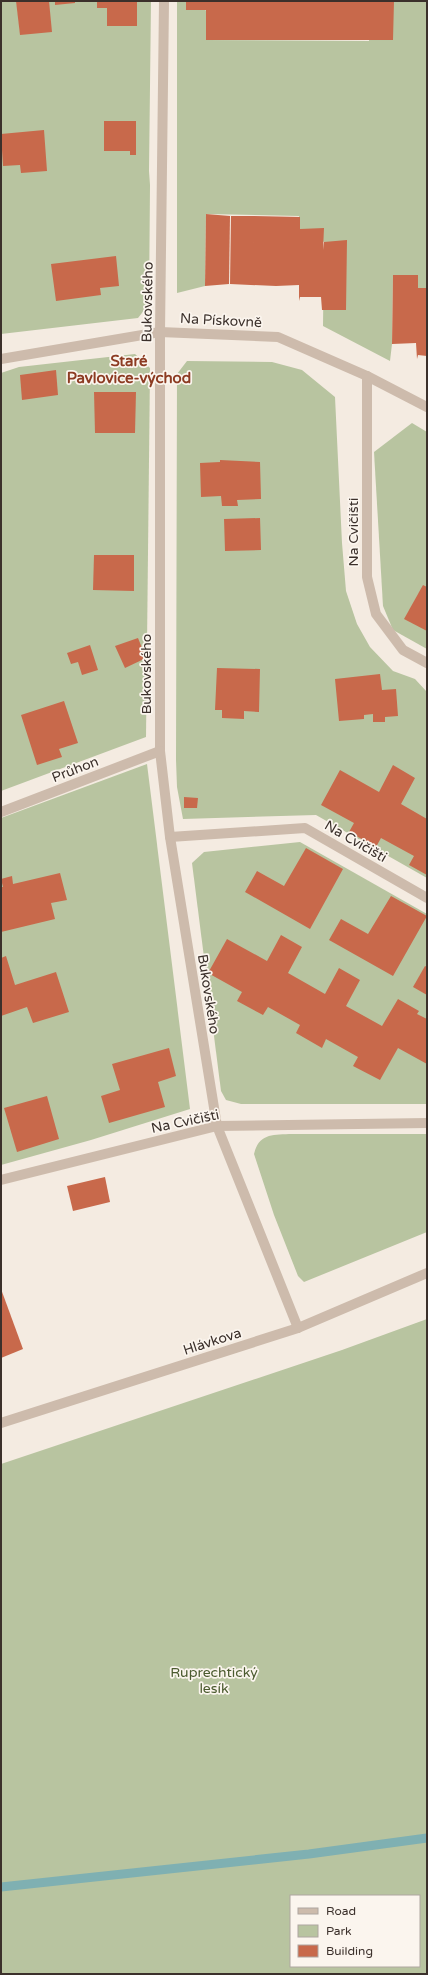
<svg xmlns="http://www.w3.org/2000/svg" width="428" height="1975" font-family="'Varela Round',sans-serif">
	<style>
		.green { fill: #b8c4a0; fill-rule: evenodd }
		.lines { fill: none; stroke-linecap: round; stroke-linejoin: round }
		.stream { stroke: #7fb0b2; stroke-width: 9 }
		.building { fill: #c8694b }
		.path { stroke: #b9a596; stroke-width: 2.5; stroke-dasharray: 2 2; stroke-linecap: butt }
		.minor { stroke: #cdbbac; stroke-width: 10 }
		.labels { text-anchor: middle; stroke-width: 3.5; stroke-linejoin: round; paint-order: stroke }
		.street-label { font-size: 14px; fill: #3b302b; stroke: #fbf5ee }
		.park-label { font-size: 14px; fill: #4a5a2e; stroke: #fbf5ee }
		.neighbourhood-label { font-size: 15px; font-weight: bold; fill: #8c3b22; stroke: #fbf5ee }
	</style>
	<rect width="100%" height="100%" fill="#f4ebe1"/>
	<g class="green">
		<polygon points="1,1 151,1 149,171 150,185 149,304 138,318 1,334"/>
		<polygon points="177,1 201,1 206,11 206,40 369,41 370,1 427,1 427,293 393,275 392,344 390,361 323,326 324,242 300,229 299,216 206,214 205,286 177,293"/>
		<polygon points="135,354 150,368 146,737 1,791 1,373 19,367"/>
		<polygon points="187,361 272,362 302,370 335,397 342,543 346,591 357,624 370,647 393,671 415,679 427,692 427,878 316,815 183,819 177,787 176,760 177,374"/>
		<polygon points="412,423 427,432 427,649 393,630 383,606 374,452"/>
		<polygon points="147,764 190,1109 91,1140 1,1165 1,818"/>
		<polygon points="300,842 427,914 427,1104 241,1104 226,1100 221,1091 192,863 204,852"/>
		<path d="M289,1134h138v98l-123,50 -6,-6 -24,-61 -20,-61c5,-20 17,-19 35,-20z"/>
		<path d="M427,1319v655h-426v-510l341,-114zM291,1896h128v70h-128z"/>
	</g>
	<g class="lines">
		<polyline class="stream" points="1,1887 309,1854 427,1838"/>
	</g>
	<g class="building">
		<polygon points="16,1 49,1 52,32 20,35"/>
		<polygon points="55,1 75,1 75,3 55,5"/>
		<polygon points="97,1 137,1 137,26 107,26 107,8 97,8"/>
		<polygon points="186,1 394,1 393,40 206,40 206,10 186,10"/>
		<polygon points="104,121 136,121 136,155 130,155 130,151 104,151"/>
		<polygon points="44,130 47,171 21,173 20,165 3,166 1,134"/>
		<polygon points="206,214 230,216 229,284 205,286"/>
		<polygon points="231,216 254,216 253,243 254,216 300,217 300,229 324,228 323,250 324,242 347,240 346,310 322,310 321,297 300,297 299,301 299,285 276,286 230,284"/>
		<polygon points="116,256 119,286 100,288 101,295 56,301 51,264"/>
		<polygon points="393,275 418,275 418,288 427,288 427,356 418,355 417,359 416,343 392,344"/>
		<polygon points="56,370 58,395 22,400 20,375"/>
		<polygon points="94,392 136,392 135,433 95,433"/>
		<polygon points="220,460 260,462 261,499 237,500 238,506 222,506 221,496 201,497 200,463 220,462"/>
		<polygon points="260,518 261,550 225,551 224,519"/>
		<polygon points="94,555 134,555 134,591 93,590"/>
		<polygon points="423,585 427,587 427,631 404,619"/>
		<polygon points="138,638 146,658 125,668 115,646"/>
		<polygon points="90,645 98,670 82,675 78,662 71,664 67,653"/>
		<polygon points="217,668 260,669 259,712 244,711 244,719 222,718 222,710 215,710"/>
		<polygon points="380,674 382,690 396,689 398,716 385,717 385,722 373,722 373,714 364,715 364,719 339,721 335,679"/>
		<polygon points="64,701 78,743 59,749 62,757 37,765 21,715"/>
		<polygon points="393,765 415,778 401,804 427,819 427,875 409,865 414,856 381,838 376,847 349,832 354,823 321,805 340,770 379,792"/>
		<polygon points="184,797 198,798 197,808 184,808"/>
		<polygon points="306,848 343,869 310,929 245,892 257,871 284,886"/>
		<polygon points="60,873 67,900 51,903 55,919 1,932 1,887 3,887 1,879 12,876 13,884"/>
		<polygon points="391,896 427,916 393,976 329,940 341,919 368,934"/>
		<polygon points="281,935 302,947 288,973 325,994 339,968 360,980 346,1006 382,1026 398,999 419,1011 417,1014 427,1019 427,1064 398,1048 380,1080 353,1066 358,1057 326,1039 322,1048 296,1033 300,1025 268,1007 263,1015 237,1001 242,992 208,973 227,939 267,961"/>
		<polygon points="6,956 15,985 56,972 69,1012 33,1023 27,1007 1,1016 1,958"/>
		<polygon points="425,966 427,967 427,995 413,987"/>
		<polygon points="169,1048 176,1076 158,1082 165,1107 109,1123 101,1096 120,1090 112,1064"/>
		<polygon points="47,1096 59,1139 17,1152 4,1108"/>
		<polygon points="105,1177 110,1202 73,1211 67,1186"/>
		<polygon points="1,1289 23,1349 1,1358"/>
	</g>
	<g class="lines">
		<polyline class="path" points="1,1974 5,1974"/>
		<g class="minor">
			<polyline points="164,1 160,332 160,751 170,837 217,1126 298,1328"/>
			<polyline points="1,359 160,332 278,337 367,376 427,407"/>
			<polyline points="367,376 367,577 376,614 403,650 427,663"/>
			<polyline points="1,812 160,751"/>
			<polyline points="170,837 305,828 427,898"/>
			<polyline points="1,1180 217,1126 427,1123"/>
			<polyline points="1,1423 298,1328 427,1273"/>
		</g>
	</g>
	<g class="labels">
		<g class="street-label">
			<text transform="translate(147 302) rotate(-89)" y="5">Bukovského</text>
			<text transform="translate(221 320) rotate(3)" y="5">Na Pískovně</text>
			<text transform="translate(353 532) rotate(-90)" y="5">Na Cvičišti</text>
			<text transform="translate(146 674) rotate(-90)" y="5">Bukovského</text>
			<text transform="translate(75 769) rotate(-21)" y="5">Průhon</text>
			<text transform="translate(356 841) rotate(30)" y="5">Na Cvičišti</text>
			<text transform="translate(209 994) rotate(81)" y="5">Bukovského</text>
			<text transform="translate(185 1121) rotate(-12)" y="5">Na Cvičišti</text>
			<text transform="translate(212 1341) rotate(-18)" y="5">Hlávkova</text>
		</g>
		<g class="park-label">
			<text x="214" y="1677">Ruprechtický<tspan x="214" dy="16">lesík</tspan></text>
		</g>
		<g class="neighbourhood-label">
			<text x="129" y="366">Staré<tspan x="129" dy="17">Pavlovice-východ</tspan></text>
		</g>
	</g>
	<rect width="428" height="1975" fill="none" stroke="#3b302b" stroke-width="4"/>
	<rect x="290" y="1895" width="130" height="72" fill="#fbf5ee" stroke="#aea6a0"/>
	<rect x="298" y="1908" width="20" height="6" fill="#cdbbac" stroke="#aea6a0"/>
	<text x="326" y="1915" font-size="12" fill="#3b302b">Road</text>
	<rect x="298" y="1925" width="20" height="12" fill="#b8c4a0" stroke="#aea6a0"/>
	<text x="326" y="1935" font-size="12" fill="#3b302b">Park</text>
	<rect x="298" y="1945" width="20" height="12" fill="#c8694b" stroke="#aea6a0"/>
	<text x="326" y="1955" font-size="12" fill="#3b302b">Building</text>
</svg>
